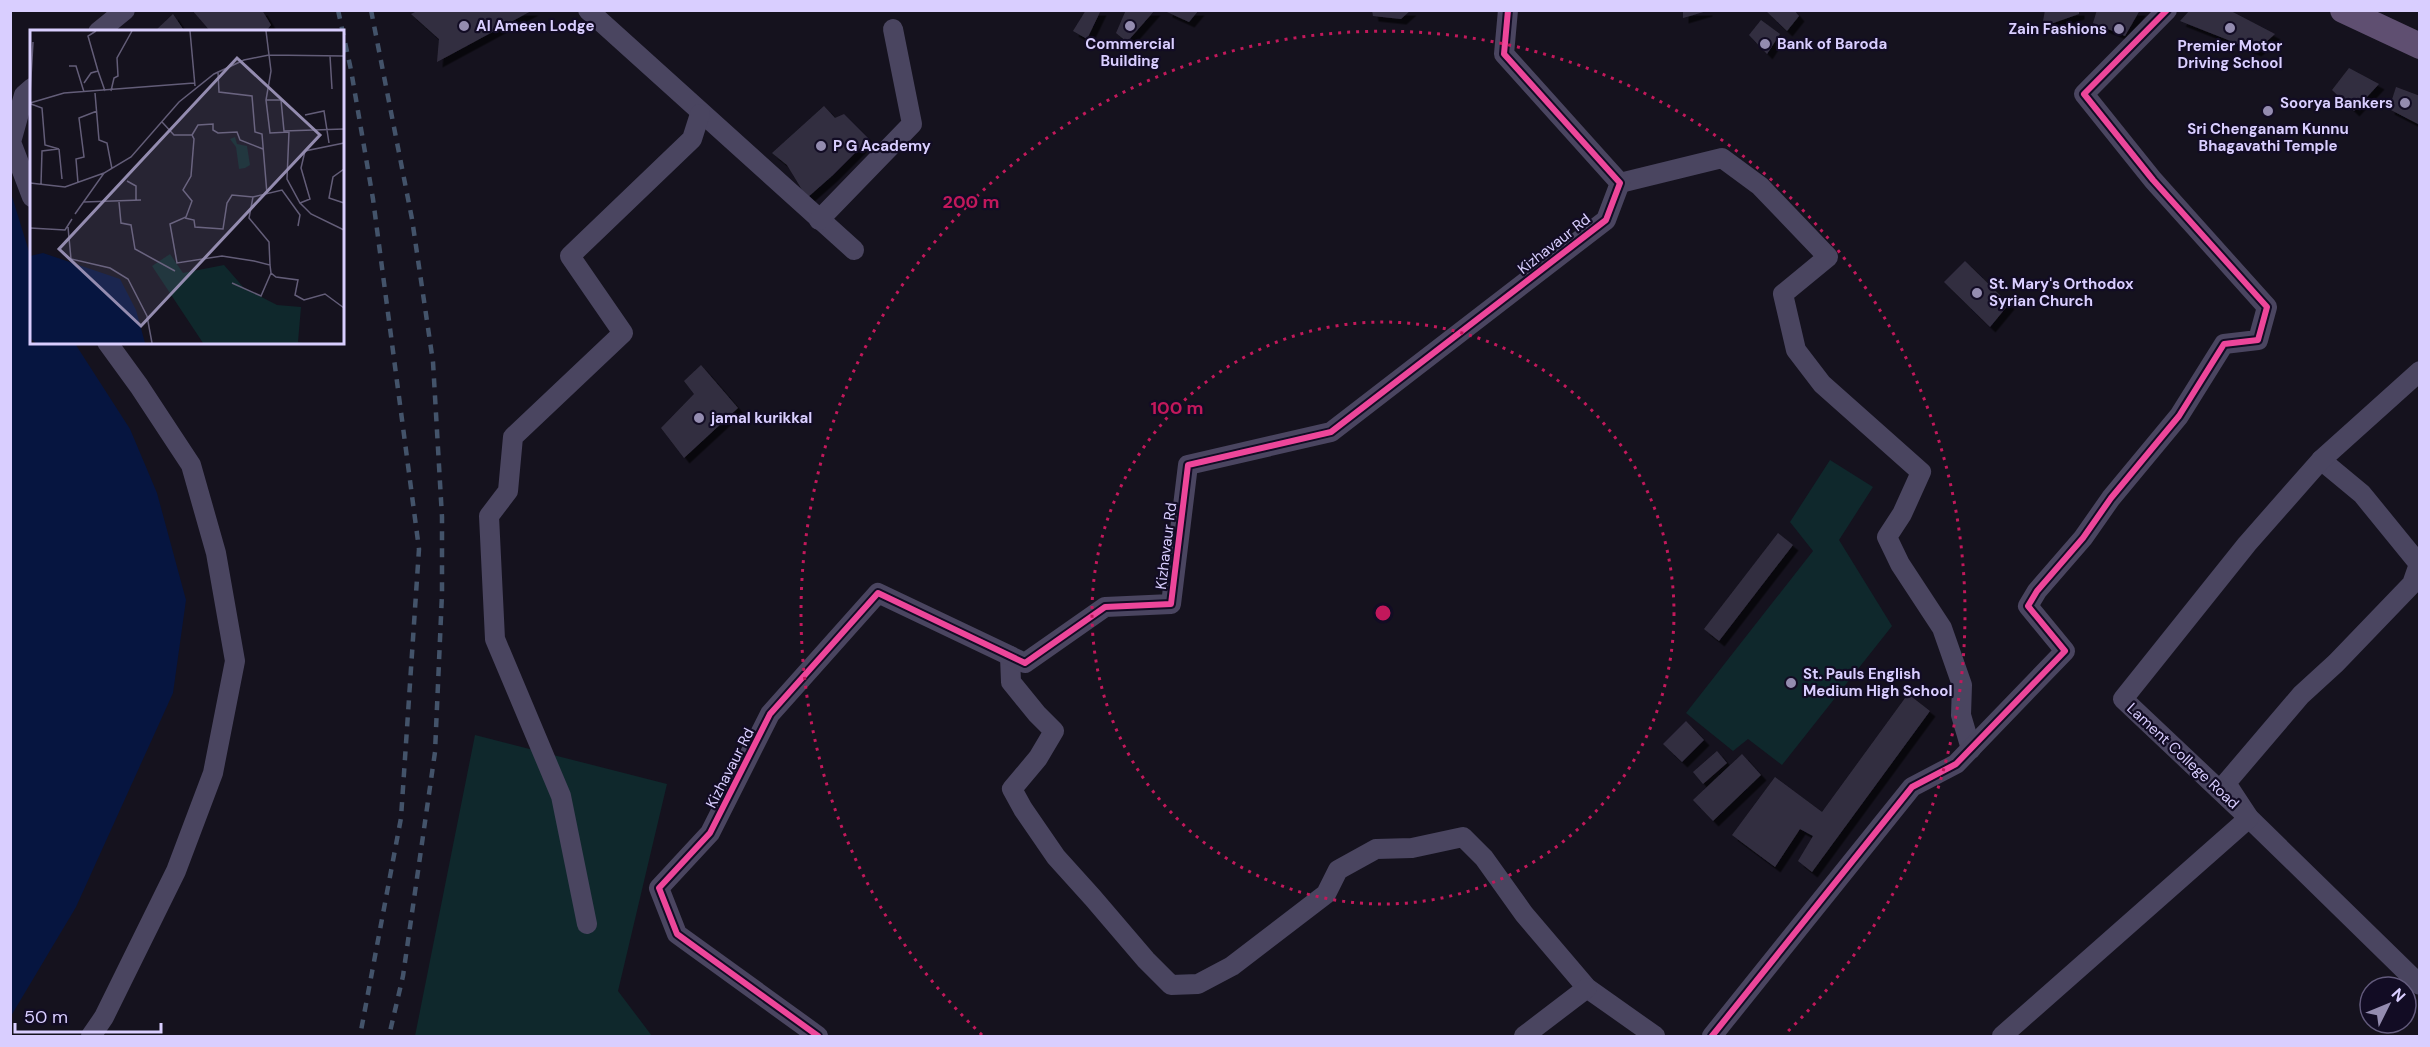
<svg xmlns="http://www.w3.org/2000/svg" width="2430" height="1047" font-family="'DM Sans',sans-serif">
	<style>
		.green { fill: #0f282c }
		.water { fill: #061540 }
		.building { fill: #332f40; filter: url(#shadow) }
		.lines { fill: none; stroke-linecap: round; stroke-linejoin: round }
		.minor { stroke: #4a4560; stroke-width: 20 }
		.major { stroke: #5f4f71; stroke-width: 26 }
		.rail { stroke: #43536a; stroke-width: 4.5; stroke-dasharray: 9 8; stroke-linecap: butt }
		.cycleway-casing { stroke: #120c24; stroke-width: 10 }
		.cycleway { stroke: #ed469a; stroke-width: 6 }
		.ring { fill: none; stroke: #c2185b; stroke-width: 3; stroke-dasharray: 3 6 }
		.poi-dot { fill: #948cb0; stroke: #120c24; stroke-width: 2 }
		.labels { text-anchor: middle; stroke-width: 4.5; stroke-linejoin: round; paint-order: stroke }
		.poi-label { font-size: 15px; font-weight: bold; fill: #d9ceff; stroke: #120c24; text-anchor: start }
		.street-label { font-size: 15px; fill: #d9ceff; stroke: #120c24 }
		.inset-road { fill: none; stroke: #635d78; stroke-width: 1.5 }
		.view { fill: #948cb0; fill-opacity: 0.15; stroke: #948cb0; stroke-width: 3 }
		.inset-edge { fill: none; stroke: #d9ceff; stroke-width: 3 }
		.centre { fill: #c2185b; stroke: #120c24; stroke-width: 3 }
		.ring-label { font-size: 18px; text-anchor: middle; font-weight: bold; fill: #c2185b; stroke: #120c24; stroke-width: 4.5; stroke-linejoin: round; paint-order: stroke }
	</style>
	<defs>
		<filter id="shadow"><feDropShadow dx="5.5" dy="5.5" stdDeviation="0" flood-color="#0009"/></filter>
	</defs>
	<rect width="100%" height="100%" fill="#15121e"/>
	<g class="green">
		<polygon points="1830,460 1873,487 1839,540 1892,626 1782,765 1748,739 1733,751 1686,713 1813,551 1790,522"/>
		<polygon points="475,735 667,784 618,991 652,1036 415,1036"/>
	</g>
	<polygon class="water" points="10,190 31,258 32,342 74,342 130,429 157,493 186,600 173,693 76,907 11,1016"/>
	<g class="building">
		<polygon points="192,10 262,10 271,25 265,32 211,32"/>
		<polygon points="419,10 533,10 437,62 439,39 411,14"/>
		<polygon points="1086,10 1101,10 1087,39 1073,31"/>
		<polygon points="1126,10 1155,10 1127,42 1116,33"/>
		<polygon points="1167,10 1199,10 1189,22 1167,12"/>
		<polygon points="1372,10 1411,10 1401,19 1373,16"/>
		<polygon points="1683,10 1707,10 1707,11 1683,18"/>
		<polygon points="1765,10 1794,10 1799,16 1787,31"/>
		<polygon points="2045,10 2079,10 2079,14 2042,27"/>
		<polygon points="2097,10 2140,10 2125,36 2093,23"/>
		<polygon points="2190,10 2229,10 2275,34 2256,51 2180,21"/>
		<polygon points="173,14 185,32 154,32"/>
		<polygon points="1761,20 1780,34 1767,54 1749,35"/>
		<polygon points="2349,68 2379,84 2354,111 2332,90"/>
		<polygon points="2396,87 2420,96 2420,125 2389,109"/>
		<polygon points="824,106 835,118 844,114 869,139 833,175 807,198 787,165 772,153"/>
		<polygon points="1965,261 2009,304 1990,327 1944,282"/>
		<polygon points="701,365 738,408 684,458 661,428 694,394 684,381"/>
		<polygon points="1778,533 1793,545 1719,641 1704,629"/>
		<polygon points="1908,694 1930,711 1812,872 1798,861 1813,836 1800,829 1775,867 1732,835 1775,777 1822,812"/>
		<polygon points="1686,721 1704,740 1682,762 1663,744"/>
		<polygon points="1717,751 1727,763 1703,784 1693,772"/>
		<polygon points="1742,754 1761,775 1713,821 1693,800"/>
	</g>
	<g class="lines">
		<g class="minor">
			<polyline points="588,10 854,250"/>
			<polyline points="98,32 125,10"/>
			<polyline points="32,88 24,95 11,142 32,197"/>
			<polyline points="1620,183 1722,158 1760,186 1828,257 1783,294 1796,350 1822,384 1921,472 1902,514 1887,537 1900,564 1942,628 1962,685 1961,715 1971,749"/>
			<polyline points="819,220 912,124 893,29"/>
			<polyline points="2321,460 2362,494 2419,564 2412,584 2336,663 2301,695 2226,783 2249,818 2420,985"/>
			<polyline points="1010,656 1011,682 1037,714 1054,731 1038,758 1012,789 1023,809 1056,857 1093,898 1146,960 1171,985 1198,984 1232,966 1326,894 1338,870 1376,849 1412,848 1463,837 1484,858 1524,914 1587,988 1655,1036"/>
			<polyline points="587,924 561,796 495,639 489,516 508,491 513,437 623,333 570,256 692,139 700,114"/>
			<polyline points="91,1036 104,1017 176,871 213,773 235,661 216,553 191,465 139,386 107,342"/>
			<polyline points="818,1036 677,934 659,888 710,833 770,714 878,593 1025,663 1105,607 1171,604 1188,465 1331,432 1606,220 1620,183 1504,54 1508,10"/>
			<polyline points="1524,1036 1587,988"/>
			<polyline points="1712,1036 1912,787 1956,764 2065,651 2028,606 2037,591 2083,538 2111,498 2179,416 2224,344 2258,340 2267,307 2153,180 2084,94 2167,10"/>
			<polyline points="2002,1036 2249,818 2123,699 2247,544 2321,460 2420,371"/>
		</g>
		<polyline class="major" points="2343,10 2420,46"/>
		<g class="rail">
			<polyline points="338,10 351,70 373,199 419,549 401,818 360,1036"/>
			<polyline points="371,10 412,219 433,362 442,517 442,594 435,752 403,976 389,1036"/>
		</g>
		<defs>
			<g id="cycleway">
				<polyline points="818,1036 677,934 659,888 710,833 770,714 878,593 1025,663 1105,607 1171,604 1188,465 1331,432 1606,220 1620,183 1504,54 1508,10"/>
				<polyline points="1712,1036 1912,787 1956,764 2065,651 2028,606 2037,591 2083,538 2111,498 2179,416 2224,344 2258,340 2267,307 2153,180 2084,94 2167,10"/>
			</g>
		</defs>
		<use href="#cycleway" class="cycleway-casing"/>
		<use href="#cycleway" class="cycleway"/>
	</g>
	<g class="ring">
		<circle cx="1383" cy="613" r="291"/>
		<path d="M982 1035A582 582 0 1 1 1784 1035"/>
	</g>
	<g class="poi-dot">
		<circle cx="464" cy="26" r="6"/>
		<circle cx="1130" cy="26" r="6"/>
		<circle cx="2230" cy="28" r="6"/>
		<circle cx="2119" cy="29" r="6"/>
		<circle cx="1765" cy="44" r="6"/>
		<circle cx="2405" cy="103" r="6"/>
		<circle cx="2268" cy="111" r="6"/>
		<circle cx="821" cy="146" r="6"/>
		<circle cx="1977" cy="293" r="6"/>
		<circle cx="699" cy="418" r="6"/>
		<circle cx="1791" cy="683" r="6"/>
	</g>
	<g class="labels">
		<g class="poi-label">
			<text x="476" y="31">Al Ameen Lodge</text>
			<text x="2107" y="34" text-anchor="end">Zain Fashions</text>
			<text x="1130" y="49" text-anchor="middle">Commercial<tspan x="1130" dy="17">Building</tspan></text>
			<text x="1777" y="49">Bank of Baroda</text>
			<text x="2230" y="51" text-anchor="middle">Premier Motor<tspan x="2230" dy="17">Driving School</tspan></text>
			<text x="2393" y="108" text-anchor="end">Soorya Bankers</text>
			<text x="2268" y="134" text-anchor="middle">Sri Chenganam Kunnu<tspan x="2268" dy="17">Bhagavathi Temple</tspan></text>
			<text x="833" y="151">P G Academy</text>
			<text x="1989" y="289">St. Mary's Orthodox<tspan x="1989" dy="17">Syrian Church</tspan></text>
			<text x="711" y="423">jamal kurikkal</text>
			<text x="1803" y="679">St. Pauls English<tspan x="1803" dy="17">Medium High School</tspan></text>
		</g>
		<g class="street-label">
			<text transform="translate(1554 244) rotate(-38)" y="5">Kizhavaur Rd</text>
			<text transform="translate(1166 546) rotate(-83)" y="5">Kizhavaur Rd</text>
			<text transform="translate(2183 756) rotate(43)" y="5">Lament College Road</text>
			<text transform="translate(730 768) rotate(-63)" y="5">Kizhavaur Rd</text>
		</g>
	</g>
	<g transform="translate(30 30)">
		<rect width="314" height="314" fill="#15121e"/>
		<path d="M205,107l2,7 10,2 3,19 -5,3 -6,1 -3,-22 -6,-8zM140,224l13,19 41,-8 20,23 33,17 24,2 -3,35 5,1h-100l-51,-77z" fill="#0f282c"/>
		<path d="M13,223l77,26 16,31 9,33h-109l-6,-5v-82z" fill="#061540"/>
		<path class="inset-road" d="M66,1l-8,5 10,35M160,1l5,55M236,1l5,40 -5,29 4,33 19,-1 -2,47 13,24 10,-4 -9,-31 4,-17 39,-8M300,26l2,33M39,36h7l8,26M188,42l1,20 33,4 3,36 7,2 5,60M54,53l7,-10 7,-2 7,20M81,61l3,-13 4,-2 -1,-18 15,-27M65,63l4,47 8,3 5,26M0,65l3,-53M236,70h15l3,31 60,-2M0,73l34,-10 130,-10M1,74l11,4 3,37 14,4M275,85l19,-4 5,32M132,92l12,13h18l2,4 -3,37 -8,14 9,11 -6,16 -16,7 7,39 45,-7 32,5 16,4 1,8 5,4 22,3 -3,15 9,5 21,-6 19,14M162,105l6,-10 15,-1v6l5,3 19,-1 3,8 23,9M29,119l3,30M314,139l-11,8 -4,21 15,5M97,151l9,5v15M0,153l35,4 39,-14M48,153l-2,-24 8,-2 -5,-39 18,-7M11,154l1,-33 16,-2M223,167l-4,21 20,24 1,23M54,172l57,-2M89,172l2,21 10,2 4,24 40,22M270,173l11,11 33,16M45,184l29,-41 27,-16 48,-55 35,-28 30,-14 25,-5 75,1M155,188l9,2 1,7 28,2 4,-26 5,-8 21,2 29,-7 18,25 -2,11M38,197l3,32 39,9 18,11 19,37 5,27M0,198l35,2 7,-11M202,253l29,13 10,-23"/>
		<path class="view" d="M207,28l83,77 -179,191 -82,-77z"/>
		<rect width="314" height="314" class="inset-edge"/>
	</g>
	<circle cx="1383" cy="613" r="9" class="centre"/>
	<g class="ring-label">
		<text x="971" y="208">200 m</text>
		<text x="1177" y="414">100 m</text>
	</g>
	<rect width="2430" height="1047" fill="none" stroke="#d9ceff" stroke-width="24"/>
	<g transform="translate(2388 1005) rotate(47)"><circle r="28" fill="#120c24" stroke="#625a7c" stroke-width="1.5"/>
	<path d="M0-4.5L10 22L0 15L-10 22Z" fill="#948cb0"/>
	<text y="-9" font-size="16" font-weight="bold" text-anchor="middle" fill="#d9ceff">N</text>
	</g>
	<path d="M15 1023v9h146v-9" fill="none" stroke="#d9ceff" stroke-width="3"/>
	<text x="24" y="1023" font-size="18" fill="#d9ceff" stroke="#120c24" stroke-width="4.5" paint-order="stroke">50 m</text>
</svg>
